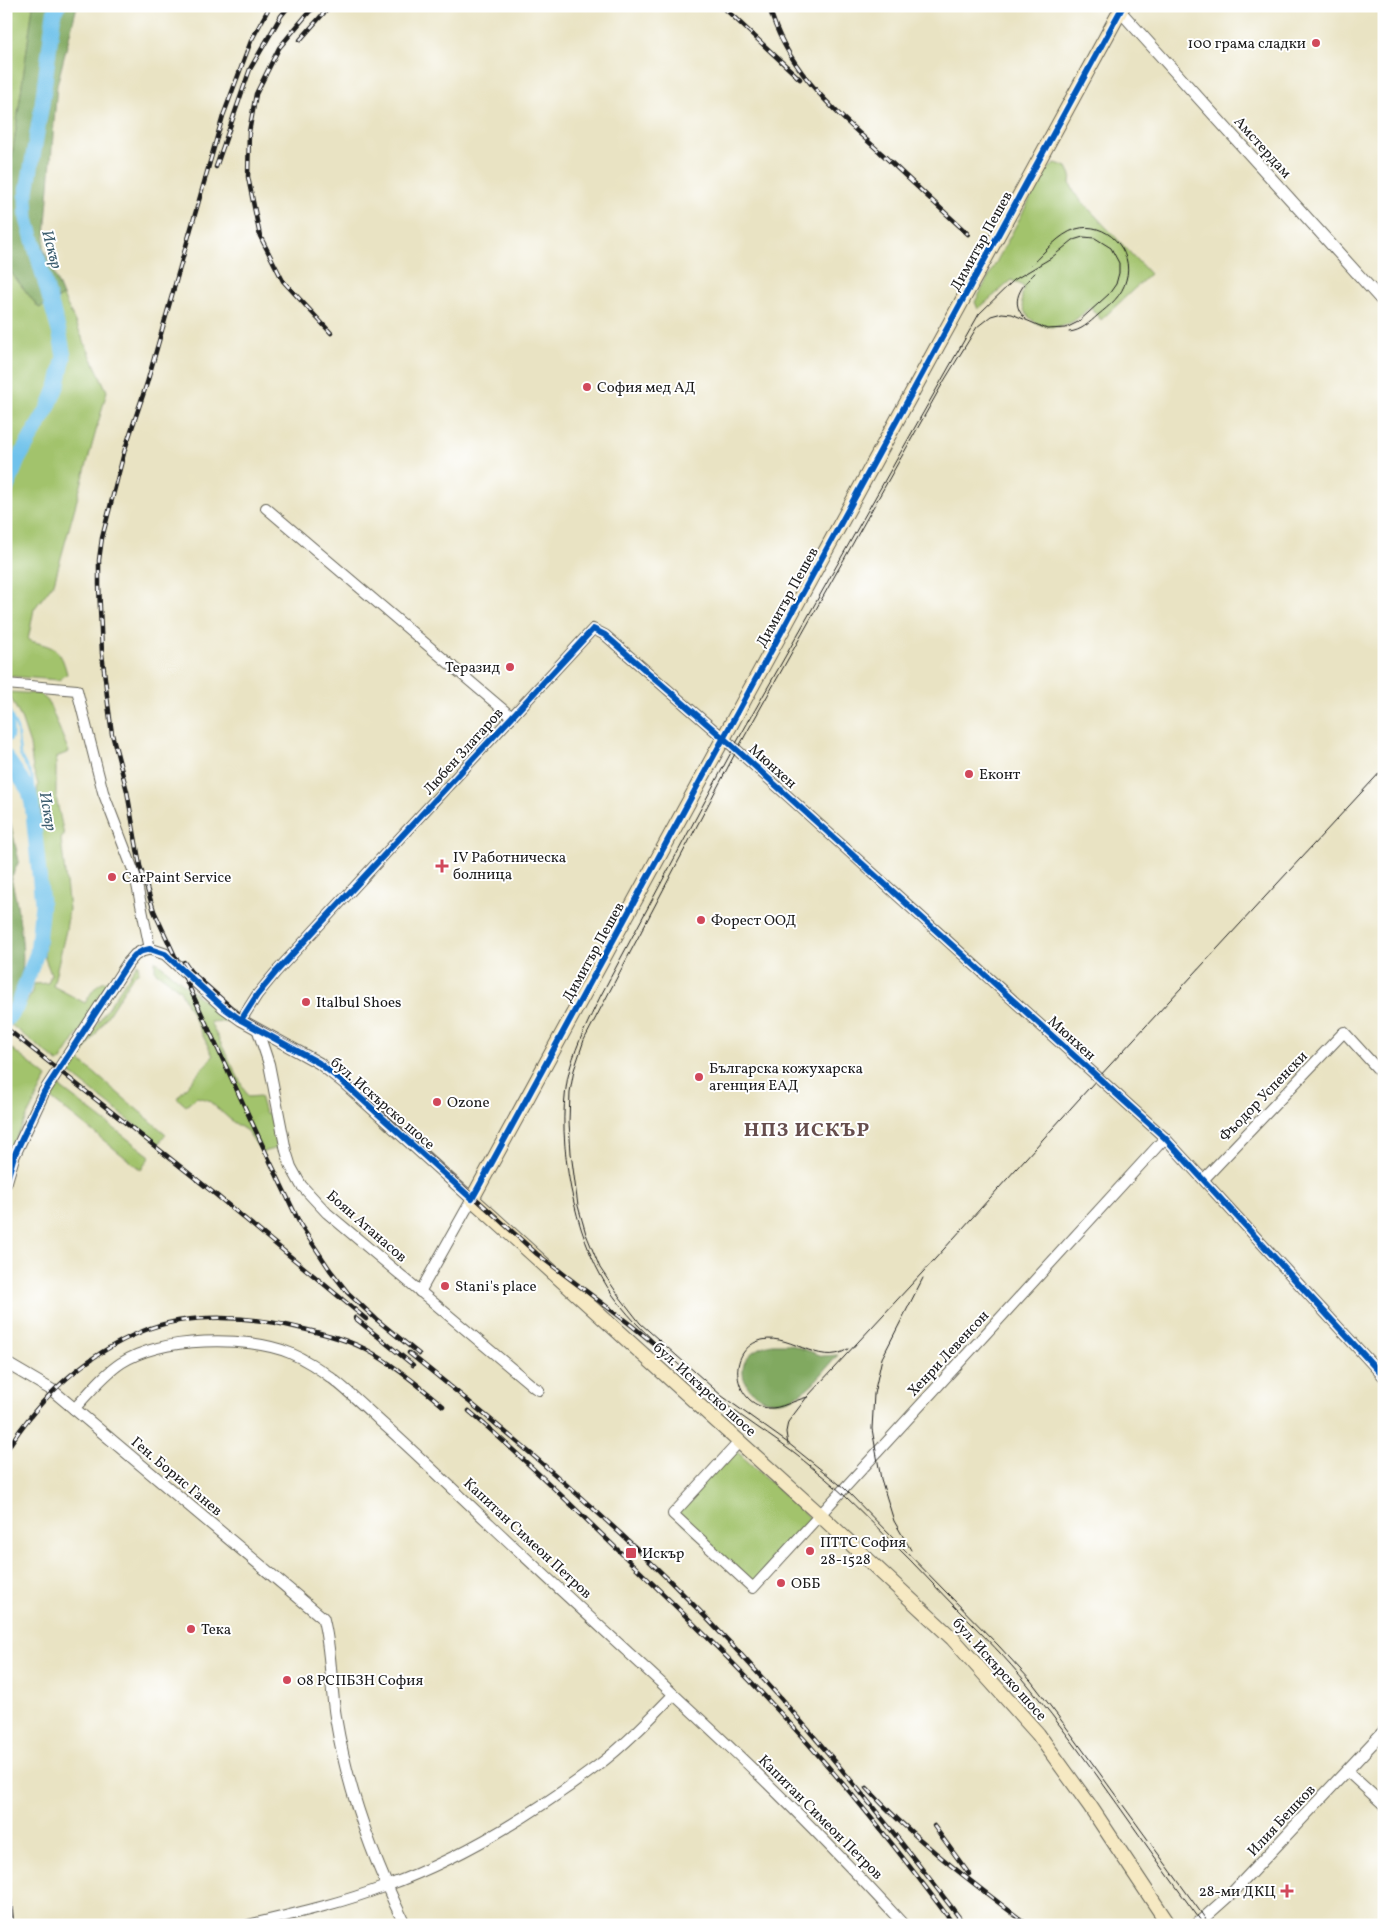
<svg xmlns="http://www.w3.org/2000/svg" width="1390" height="1931" font-family="Vollkorn,serif">
	<style>
		.green { fill: #a2c36c; stroke: #5f7044 }
		.forest { fill: #81a960; stroke: #4e623e }
		.lines { fill: none; stroke-linecap: round; stroke-linejoin: round }
		.stream { stroke: #6fc2eb; stroke-width: 2.5 }
		.river { stroke: #6fc2eb; stroke-width: 15 }
		.minor-casing { stroke: #646256; stroke-width: 12 }
		.tertiary-casing { stroke: #646256; stroke-width: 13 }
		.secondary-casing { stroke: #646256; stroke-width: 16 }
		.minor { stroke: #fff; stroke-width: 10 }
		.tertiary { stroke: #fff; stroke-width: 11 }
		.secondary { stroke: #f6e9c3; stroke-width: 14 }
		.tram { stroke: #1c1c1c; stroke-width: 1 }
		.rail-casing { stroke: #1c1c1c; stroke-width: 4.5 }
		.rail { stroke: #fff; stroke-width: 2.5; stroke-dasharray: 8; stroke-linecap: butt }
		.cycleway-casing { stroke: #fff; stroke-width: 9 }
		.cycleway { stroke: #0057b8; stroke-width: 6 }
		.poi-dot { fill: #d1495b; stroke: #fff; stroke-width: 2 }
		.labels { text-anchor: middle; stroke-width: 4; stroke-linejoin: round; paint-order: stroke }
		.poi-label { font-size: 15px; fill: #1c1c1c; stroke: #fff; text-anchor: start }
		.street-label { font-size: 15px; fill: #1c1c1c; stroke: #fff }
		.water-label { font-size: 16px; font-style: italic; fill: #3d5e6f; stroke: #fff }
		.district-label { font-size: 20px; font-weight: bold; letter-spacing: 1px; fill: #664e4d; stroke: #fff }
	</style>
	<rect width="100%" height="100%" fill="#fff"/>
	<filter id="ink" filterUnits="userSpaceOnUse"><feTurbulence type="fractalNoise" baseFrequency=".02" numOctaves="2"/><feDisplacementMap in="SourceGraphic" scale="10" xChannelSelector="R" yChannelSelector="G"/><feConvolveMatrix kernelMatrix="1 2 1 2 8 2 1 2 1" color-interpolation-filters="sRGB"/></filter>
	<filter id="wash" filterUnits="userSpaceOnUse"><feTurbulence type="fractalNoise" baseFrequency=".0096" numOctaves="4" result="noise"/><feDisplacementMap in="SourceGraphic" scale="20" xChannelSelector="R" yChannelSelector="G"/><feGaussianBlur stdDeviation="1.12" result="paint"/><feColorMatrix in="noise" values="0 0 0 0 0 0 0 0 0 0 0 0 0 0 0 0 0 1.4 0 .05"/><feComposite in="paint" operator="in"/></filter>
	<g filter="url(#wash)">
		<rect width="100%" height="100%" fill="#e9e3c3"/>
		<g class="green">
			<polygon points="6,6 33,6 12,157 6,172 6,34 9,12 6,10"/>
			<path d="M1056,163l11,4 4,8 -1,8 5,11 75,80 -49,46 -11,-13c-8,7 -15,15 -25,18 -26,8 -51,-11 -41,-38l-12,-7 -34,29 -3,-7 70,-131z"/>
			<path d="M6,266l33,42 24,-12 44,95 -53,192 -20,26 -6,31c25,8 32,5 39,34l-8,6 -53,-4z"/>
			<path d="M8,692l32,2 8,7 21,51 -13,5v40l8,38 -3,4 8,70 -3,21 -13,56 32,17c6,-9 11,-22 23,-22l1,6 -50,76 -49,-39c8,-17 20,-19 24,-40l14,-1 3,-9 -7,-18 3,-46 -7,-77 1,-22 -5,-9 2,-18 -5,-15 -3,-24 -9,-27z"/>
			<polygon points="155,960 228,1021 210,1022 248,1097 260,1096 265,1113 270,1113 278,1148 262,1152 247,1131 233,1122 208,1100 197,1097 186,1106 177,1098 213,1056 180,990 155,971"/>
			<polygon points="138,963 139,972 133,976 79,1060 166,1134 159,1144 66,1070"/>
			<polygon points="12,1049 47,1077 10,1150 6,1161 6,1053"/>
			<polygon points="56,1084 150,1156 141,1170 48,1096"/>
			<polygon points="733,1448 814,1522 753,1588 673,1514"/>
		</g>
		<g class="forest">
			<polygon points="33,6 77,6 57,85 44,249 63,296 39,308 6,266 6,172 12,157"/>
			<path d="M6,803l13,58 -8,17c7,28 19,88 6,115 -2,5 -7,10 -11,16z"/>
			<path d="M772,1344h17l34,12 15,-1c-12,13 -23,30 -39,39 -46,29 -85,-38 -27,-50z"/>
		</g>
		<g class="lines">
			<polyline class="stream" points="6,704 17,729 20,755 32,777 33,789 31,800"/>
			<g class="river">
				<polyline points="6,490 18,460 48,408 58,384 64,357 60,335 27,219 26,197 42,104 54,13 58,6"/>
				<polyline points="6,722 6,735"/>
				<polyline points="6,757 29,791 32,804 42,903 37,953 16,1008 6,1020"/>
			</g>
		</g>
	</g>
	<g filter="url(#ink)">
		<g class="lines">
			<defs>
				<g id="minor">
					<polyline points="266,508 512,717"/>
					<polyline points="6,684 77,690 103,792 135,875 150,949"/>
					<polyline points="241,1020 257,995 276,972 593,629 605,635 737,750 1165,1138 1384,1377"/>
					<polyline points="258,1031 269,1064 286,1151 291,1167 301,1185 327,1213 535,1388 539,1390"/>
					<polyline points="1204,1179 1344,1032 1384,1076"/>
					<polyline points="420,1292 472,1199"/>
					<path d="M74,1409c15,-16 29,-34 47,-46 41,-26 125,-28 169,-10 35,15 62,42 90,68 38,34 74,69 111,104 80,76 162,149 242,225 60,57 116,115 171,175"/>
					<polyline points="739,1442 673,1514 753,1588 1165,1138"/>
					<polyline points="1347,1771 1384,1805"/>
					<path d="M248,1925c46,-11 94,-22 138,-39 74,-27 147,-72 210,-119 28,-21 53,-47 77,-72"/>
				</g>
				<g id="tertiary">
					<polyline points="1120,11 1384,303"/>
					<polyline points="6,1183 14,1156 44,1092 128,963 135,955 142,951 150,949 165,954 223,1007 241,1020 319,1063 344,1083 472,1199"/>
					<path d="M6,1363l46,27 271,228c9,34 7,68 13,102 12,72 37,139 69,205"/>
					<polyline points="1196,1925 1233,1892 1384,1731"/>
				</g>
				<polyline id="secondary" points="1123,6 472,1199 820,1515 953,1639 1038,1734 1090,1806 1169,1925"/>
			</defs>
			<use href="#minor" class="minor-casing"/>
			<use href="#tertiary" class="tertiary-casing"/>
			<use href="#secondary" class="secondary-casing"/>
			<use href="#minor" class="minor"/>
			<use href="#tertiary" class="tertiary"/>
			<use href="#secondary" class="secondary"/>
			<g class="tram">
				<path d="M1032,264c13,-12 27,-30 44,-35 30,-9 59,22 50,51 -4,16 -16,25 -28,35 -9,8 -17,16 -29,17"/>
				<path d="M1026,319c-18,-16 -5,-33 9,-46"/>
				<path d="M808,1397c-14,3 -27,12 -40,11 -33,-4 -42,-52 -12,-66 31,-14 62,27 92,7"/>
				<polyline points="788,1445 786,1432 788,1422 807,1397 935,1259 1098,1078 1384,768"/>
				<polyline points="911,1550 894,1521 881,1479 872,1429 874,1394 882,1358 923,1278"/>
				<path d="M1204,1925c-59,-79 -113,-163 -176,-240 -21,-26 -45,-50 -69,-74 -22,-22 -43,-46 -66,-68 -26,-25 -50,-51 -78,-73 -30,-26 -65,-46 -96,-71 -20,-15 -39,-33 -58,-51 -23,-22 -45,-44 -60,-72 -30,-54 -47,-149 -31,-208 7,-25 19,-48 30,-71l134,-250 245,-433 35,-34 37,-22 22,-18 10,-3 12,1 16,10 8,15v10l-3,11 -7,10 -31,28 -12,6 -19,1 -35,-15 -10,-1 -11,3 -14,11 -33,54 -207,369 -153,290 -10,30 -4,22 -1,30 2,31 7,53 8,28 14,34 19,28 21,27 82,73 66,47 56,45 154,157 33,36 30,39 149,205"/>
			</g>
			<defs>
				<g id="rail">
					<polyline points="270,6 251,41 223,116 147,383 125,449 102,538 99,560 99,585 102,653 108,704 112,734 127,791 140,866 154,911 267,1155 301,1226 330,1270 348,1293 376,1319 419,1354"/>
					<polyline points="317,6 309,12 279,48 256,94 249,132 248,177 260,236 283,281 331,333"/>
					<polyline points="722,6 800,79"/>
					<path d="M769,6c17,64 66,105 112,147 29,27 58,54 87,81"/>
					<polyline points="300,40 330,6"/>
					<polyline points="216,167 250,69 281,16 289,6"/>
					<polyline points="184,962 191,972 242,1017 323,1063 353,1087 537,1254 631,1325 673,1359"/>
					<polyline points="6,1028 215,1194 366,1319"/>
					<polyline points="355,1318 413,1365"/>
					<path d="M409,1353c79,63 156,128 229,197 120,114 227,243 327,375"/>
					<path d="M469,1411c52,44 101,93 150,140 51,50 103,99 152,152 66,70 126,145 183,222"/>
					<path d="M6,1451c33,-53 79,-96 137,-120 46,-19 109,-15 156,-3 26,6 52,12 75,26 25,15 47,33 69,52"/>
					<path d="M867,1788c47,52 105,94 161,137"/>
					<polyline points="934,1826 969,1874"/>
					<polyline points="6,1854 12,1925"/>
				</g>
			</defs>
			<use href="#rail" class="rail-casing"/>
			<use href="#rail" class="rail"/>
			<defs>
				<g id="cycleway">
					<polyline points="241,1020 257,995 276,972 593,629 605,635 737,750 1165,1138 1384,1377"/>
					<polyline points="6,1183 14,1156 44,1092 128,963 135,955 142,951 150,949 165,954 223,1007 241,1020 319,1063 344,1083 472,1199 1123,6"/>
				</g>
			</defs>
			<use href="#cycleway" class="cycleway-casing"/>
			<use href="#cycleway" class="cycleway"/>
		</g>
	</g>
	<g class="poi-dot">
		<circle cx="1316" cy="43" r="5"/>
		<circle cx="587" cy="387" r="5"/>
		<circle cx="510" cy="667" r="5"/>
		<circle cx="969" cy="774" r="5"/>
		<path d="M439.5 858.5h5v5h5v5h-5v5h-5v-5h-5v-5h5z"/>
		<circle cx="112" cy="877" r="5"/>
		<circle cx="701" cy="920" r="5"/>
		<circle cx="306" cy="1002" r="5"/>
		<circle cx="699" cy="1077" r="5"/>
		<circle cx="437" cy="1102" r="5"/>
		<circle cx="445" cy="1286" r="5"/>
		<circle cx="810" cy="1551" r="5"/>
		<rect x="625" y="1547" width="12" height="12" rx="2.5"/>
		<circle cx="781" cy="1583" r="5"/>
		<circle cx="191" cy="1629" r="5"/>
		<circle cx="287" cy="1680" r="5"/>
		<path d="M1284.5 1883.5h5v5h5v5h-5v5h-5v-5h-5v-5h5z"/>
	</g>
	<g class="labels">
		<g class="poi-label">
			<text x="1306" y="48" text-anchor="end">100 грама сладки</text>
			<text x="597" y="392">София мед АД</text>
			<text x="500" y="672" text-anchor="end">Теразид</text>
			<text x="979" y="779">Еконт</text>
			<text x="453" y="862">IV Работническа<tspan x="453" dy="17">болница</tspan></text>
			<text x="122" y="882">CarPaint Service</text>
			<text x="711" y="925">Форест ООД</text>
			<text x="316" y="1007">Italbul Shoes</text>
			<text x="709" y="1073">Българска кожухарска<tspan x="709" dy="17">агенция ЕАД</tspan></text>
			<text x="447" y="1107">Ozone</text>
			<text x="455" y="1291">Stani's place</text>
			<text x="820" y="1547">ПТТС София<tspan x="820" dy="17">28-1528</tspan></text>
			<text x="642" y="1558">Искър</text>
			<text x="791" y="1588">ОББ</text>
			<text x="201" y="1634">Тека</text>
			<text x="297" y="1685">08 РСПБЗН София</text>
			<text x="1276" y="1896" text-anchor="end">28-ми ДКЦ</text>
		</g>
		<g class="street-label">
			<text transform="translate(1263 147) rotate(48)" y="5">Амстердам</text>
			<text transform="translate(981 241) rotate(-61)" y="5">Димитър Пешев</text>
			<text transform="translate(787 597) rotate(-61)" y="5">Димитър Пешев</text>
			<text transform="translate(463 751) rotate(-48)" y="5">Любен Златаров</text>
			<text transform="translate(773 766) rotate(42)" y="5">Мюнхен</text>
			<text transform="translate(593 952) rotate(-61)" y="5">Димитър Пешев</text>
			<text transform="translate(1072 1038) rotate(42)" y="5">Мюнхен</text>
			<text transform="translate(1263 1096) rotate(-46)" y="5">Фьодор Успенски</text>
			<text transform="translate(383 1103) rotate(41)" y="5">бул. Искърско шосе</text>
			<text transform="translate(367 1226) rotate(41)" y="5">Боян Атанасов</text>
			<text transform="translate(948 1353) rotate(-47)" y="5">Хенри Левенсон</text>
			<text transform="translate(705 1389) rotate(42)" y="5">бул. Искърско шосе</text>
			<text transform="translate(177 1476) rotate(40)" y="5">Ген. Борис Ганев</text>
			<text transform="translate(528 1538) rotate(43)" y="5">Капитан Симеон Петров</text>
			<text transform="translate(1000 1669) rotate(48)" y="5">бул. Искърско шосе</text>
			<text transform="translate(821 1817) rotate(45)" y="5">Капитан Симеон Петров</text>
			<text transform="translate(1281 1820) rotate(-47)" y="5">Илия Бешков</text>
		</g>
		<g class="water-label">
			<text transform="translate(53 249) rotate(75)" y="6">Искър</text>
			<text transform="translate(49 811) rotate(80)" y="6">Искър</text>
		</g>
		<g class="district-label">
			<text x="807" y="1136">НПЗ ИСКЪР</text>
		</g>
	</g>
	<rect width="1390" height="1931" fill="none" stroke="#fff" stroke-width="25"/>
</svg>
